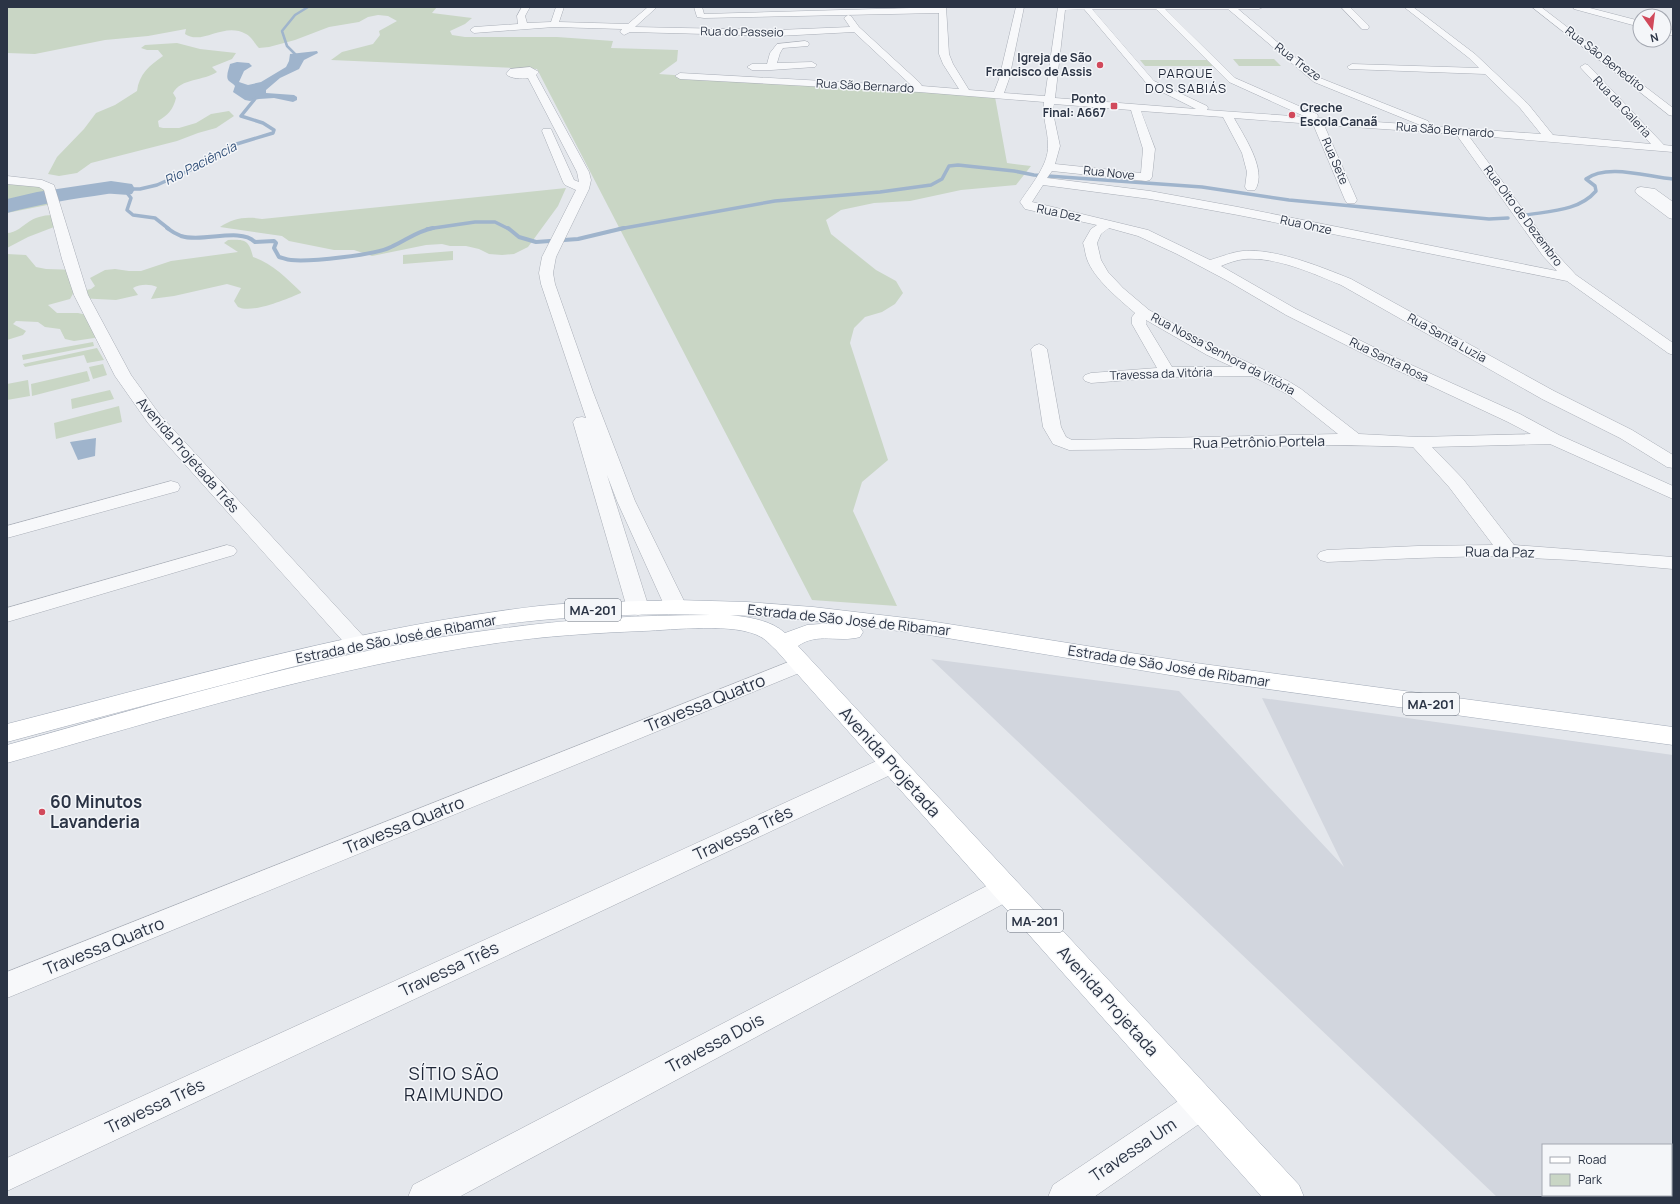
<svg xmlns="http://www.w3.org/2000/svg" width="1680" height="1204" font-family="Manrope,sans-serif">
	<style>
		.built { fill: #d2d6de; fill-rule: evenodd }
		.green { fill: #c9d6c5 }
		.water { fill: #9fb4cc }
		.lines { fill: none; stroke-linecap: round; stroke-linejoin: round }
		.stream-far2 { stroke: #9fb4cc; stroke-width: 2.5 }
		.stream-far1 { stroke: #9fb4cc; stroke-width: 3.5 }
		.stream { stroke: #9fb4cc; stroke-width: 4 }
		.river { fill: #9fb4cc; fill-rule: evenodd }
		.minor-casing { stroke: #a9aeb7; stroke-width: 1 }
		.primary-casing { stroke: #a3abb8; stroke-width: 1 }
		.minor { fill: #f7f8fa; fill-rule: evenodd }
		.primary { fill: #fff; fill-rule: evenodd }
		.poi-dot { fill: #d1495b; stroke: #f4f6f9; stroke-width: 1.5 }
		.labels { text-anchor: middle; stroke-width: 3; stroke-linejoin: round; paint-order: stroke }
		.far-street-label { font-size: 12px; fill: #2b3445; stroke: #f4f6f9 }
		.far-poi-label { font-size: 12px; font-weight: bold; fill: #2b3445; stroke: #f4f6f9; text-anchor: end }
		.far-quarter-label { font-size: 13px; letter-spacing: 1px; fill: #1d2536; stroke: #f4f6f9 }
		.far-water-label { font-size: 13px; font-style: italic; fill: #34527a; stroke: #f4f6f9 }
		.shield { fill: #f4f6f9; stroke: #676e7b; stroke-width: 1 }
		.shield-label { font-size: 13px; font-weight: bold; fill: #2b3445 }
		.street-label { font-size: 14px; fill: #2b3445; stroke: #f4f6f9 }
		.near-street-label { font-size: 17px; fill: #2b3445; stroke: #f4f6f9 }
		.near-poi-label { font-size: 17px; font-weight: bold; fill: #2b3445; stroke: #f4f6f9; text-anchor: start }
		.near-neighbourhood-label { font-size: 18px; letter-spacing: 1px; fill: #1d2536; stroke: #f4f6f9 }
	</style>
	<rect width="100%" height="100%" fill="#e4e7ec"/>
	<path class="built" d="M931,659l248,32 165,176 -82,-169 411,57v442h-176zM1543,1145h128v50h-128z"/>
	<g class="green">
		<path d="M7,7h430l-5,6 40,5 -7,6 -15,7 2,4 13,2h92l56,4 -2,7 67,2 -1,11 -18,13 336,23 12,66 24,3 -15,19 -55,5 -51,11 -36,2 -33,7 -15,10 5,14 45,36 20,11 7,12 -8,11 -13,8 -17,5 -11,11 -4,15 38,117 -26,22 -9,29 44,95 -85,-6 -275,-531 -206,-9 11,-8 31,-8 7,-9 -1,-4 18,-10 -9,-5 -10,-1 -10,2 -9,5 -30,5 -34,13 -26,7 -10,1c-4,-4 -8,-12 -13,-14 -22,-13 -44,12 -61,0l1,-5 -38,7 -43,4 -70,14 -28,-1z"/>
		<path d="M177,43l23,6 36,4 -4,6 -20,8 5,5c-13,9 -36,6 -44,21l3,5c-3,12 -8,17 -18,23l1,6 4,1h16l17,-5 15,-9 18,-3 5,5 -18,12 -18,5 -21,8 -86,22 -14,10 -18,3 -11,-2 9,-17 27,-28 12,-16 19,-8 22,-14c2,-17 13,-26 26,-35l-5,-6h-11l-6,-2 4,-3z"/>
		<polygon points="1233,59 1274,59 1281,66 1239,66"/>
		<polygon points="1140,60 1207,60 1213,66 1145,66"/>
		<polygon points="7,183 50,188 52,204 7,213"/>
		<path d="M566,188l-8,18 -30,41 -14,7 -12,1 -13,-1 -10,-5 -13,-3h-16l-8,-2 -16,1 -54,11 -18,-6h-20l-45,-9 -7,-5 -62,-9c13,-9 26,-11 42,-8z"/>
		<path d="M55,215l-1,12 -26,10 -21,11v-15c9,0 15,-7 23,-12 8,-5 16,-6 25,-6z"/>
		<path d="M228,240c17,-1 21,0 25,17 20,7 33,21 48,35v1c-14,6 -49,21 -63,14l-4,-6 7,-13 -14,-4 -53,12 -23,3 6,-12c-7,-3 -17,-3 -24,1l5,7 -22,5 -38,-2 4,-7 9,-2 4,-3 -5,-8 15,-8 10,-1 14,2h12l30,-10 67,-9 -14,-9z"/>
		<polygon points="453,251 453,260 403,264 403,255"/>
		<polygon points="7,254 26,255 36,267 46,269 80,270 80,277 70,284 75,290 70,299 48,305 57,313 78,313 91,316 101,337 74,341 65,339 60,329 45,327 38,322 16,321 13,324 26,331 23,335 7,340"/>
		<polygon points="93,342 94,346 23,360 22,355"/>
		<polygon points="97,348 104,360 87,363 84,355 25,367 23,364"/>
		<polygon points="103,364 107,375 93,379 89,367"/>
		<polygon points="87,371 90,381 32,396 31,384"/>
		<polygon points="28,380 30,396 7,400 7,384"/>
		<polygon points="110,390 114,399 72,409 71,399"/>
		<polygon points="119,406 122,422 56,439 54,423"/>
	</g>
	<g class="water">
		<path d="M317,51l1,2 -14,7 -5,9 -19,9 -14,12v3l28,2 3,2v3l-4,2 -19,-4 -15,1 -9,2 -5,-1 -12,-8 2,-6c-1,-2 -4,-3 -6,-5 -4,-4 0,-12 1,-17l7,-2 12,1 3,3 -8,5 -5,11 9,3 13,-3 25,-15 3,-6 1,-7z"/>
		<polygon points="96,438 95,456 78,460 70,442"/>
	</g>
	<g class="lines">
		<g class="stream-far2">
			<polyline points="298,57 287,46 282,31 295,15 308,7"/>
			<polyline points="253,101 258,96"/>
		</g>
		<g class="stream-far1">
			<polyline points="124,189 131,198 127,210 133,215 155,218 169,229"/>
			<polyline points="124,189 140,189 157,185 197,167 230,146 273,133 274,130 263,123 241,116 254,100"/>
			<path d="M1526,215c24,-4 53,-4 70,-24l-1,-5 -9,-7c21,-16 62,-2 87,0"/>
			<polyline points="427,229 475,222 495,222 509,229"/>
			<polyline points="619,229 775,201 880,192 931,185 942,179 949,166 958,165 1014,171 1034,175 1202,187 1289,200 1489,219 1508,218"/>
		</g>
		<g class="stream">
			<path d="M167,228c4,3 9,6 14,8 21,7 59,-9 74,6l19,-1 2,2 -2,5 5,9c4,1 8,3 12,3 18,2 85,-5 100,-13 14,-6 26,-16 42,-19"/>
			<polyline points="508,228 519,237 536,242 578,239 624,228"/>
		</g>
		<path class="river" d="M111,181l21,3 3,5 -3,5c-9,2 -16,-1 -25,0 -34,5 -67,10 -100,19v-14l30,-7z"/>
		<defs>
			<g id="minor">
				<path d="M522,7h8l-5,9 2,7 24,-1 5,-15h8l-5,15 69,2 20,-17h9l-22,20 143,3 72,-3 -6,-9 4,-3 3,1 8,11 60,55 3,4 37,3 -16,-25 -4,-10v-41l-235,5 -7,-1 -3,-10h8l2,7 242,-7 3,47 4,10 16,26 25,2 5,-13 17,-72h8l-15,72 -5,14 41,3 13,-89h205l-4,2h-21l82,69 108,43 1,2 -3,3 115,8 -21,-26 -35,-34 -136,-5 -2,-2 5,-3 127,4 -10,-10 -65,-51h9l62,47 53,50 25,31 98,9 -71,-77 5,-3 3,1 76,80 9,1v6l-205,-17 85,115 23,25 97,68v12l-5,-2 -101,-72 -329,-66 -88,-16 -107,-14 -11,17 116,28 62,30c11,-3 22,-8 33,-9 32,-3 78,16 108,28l203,112 78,39 41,25v13l-6,-1 -47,-29 -78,-39 -201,-114c-29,-12 -64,-28 -96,-26 -9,1 -17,4 -24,7l75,43 100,49 124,56 39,21 114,51v13l-123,-55 -118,3 31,32 51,66 159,12v12l-102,-9 -85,-4 -68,2 -91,4 -7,-2 -3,-4 3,-4 7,-2 91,-4 75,-1 -44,-58 -36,-40c-115,-5 -229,3 -344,3l-16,-6 -10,-17 -12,-78 3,-3 5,-2 5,2 3,3 14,78 5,10 6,3 266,-6 -49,-39 -37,-19 -85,1 -76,6 -6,-2 -2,-3 2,-3 6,-2 66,-5 -25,-44v-7l3,-4c-16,-14 -41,-34 -48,-54 -2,-5 -2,-11 -4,-16l8,-14 6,-4 -72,-16 -5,-7c10,-16 29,-37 28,-57 0,-15 -6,-28 -4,-43l-125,-10 -239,-13 -5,-3 5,-3 232,13 -58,-54 -76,4 -148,-4 -6,3 -4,-3 2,-3 -68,-2 -80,6 -4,-3 4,-3 44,-3 -1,-8zM1084,9l64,76 48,24 -141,-11 10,-88zM1092,9h64l73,73 77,35 -99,-7 1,-2 -1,-2 -53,-25zM1165,9h63l86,73 106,43 -103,-7 1,-2 -1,-2 -82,-36zM1054,104l77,6 12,39 -2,24 -86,-9 5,-18 -7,-33zM1141,111l82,6 19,36 5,19 -2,15 2,3h8c13,-20 -12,-55 -21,-72l79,6 32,76 2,3h8l2,-3 -33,-75 132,9 87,122 14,15 -319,-64 -88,-16 -103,-13 5,-7 94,10 4,-1 2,-3 3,-28zM1109,228l29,8 39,18 51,27 58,34 98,49 124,58 23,12 -113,3 -59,-3 -58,-45 -13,-8 -69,-32 -70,-39 -26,-22 -15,-16 -7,-12 -4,-17 4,-9zM1146,320l61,35 26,12h-61l-26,-43z"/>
				<polygon points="1341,7 1350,7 1368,25 1369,27 1368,29 1362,29"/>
				<polygon points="1532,7 1541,7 1673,108 1673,116 1669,115"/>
				<polygon points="1573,7 1586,7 1640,21 1640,27 1574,9"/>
				<polygon points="1664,27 1673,30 1673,36 1664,33"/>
				<polygon points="805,41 808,42 809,44 808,46 783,48 780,53 777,63 812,62 817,65 815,67 771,70 752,70 747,67 752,64 767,64 770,53 777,44"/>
				<path d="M530,67l9,5 -3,3 53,97 2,8 -2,9 -33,68 -3,16 2,11 38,108 42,109 52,106 -4,5 -7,2 -7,-2 -4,-5 -48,-106 -10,-26 42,133 -4,5 -7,2 -7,-2 -4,-5 -54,-186 3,-4 6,-1 4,1 -45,-134 -2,-11 3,-16 34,-67 -11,-5 -2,-3 -21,-51 1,-2h8l23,51 5,2 -2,-10 -49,-94c-7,1 -17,1 -22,-4l4,-5z"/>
				<polygon points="7,176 42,180 54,185 88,295 131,375 160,415 365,638 368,643 365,648 357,650 349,648 148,423 115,376 74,295 62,259 44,190 39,187 7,184"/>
				<polygon points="1641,187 1655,189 1673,202 1673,219 1669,218 1637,194 1635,191 1637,188"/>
				<polygon points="171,481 178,483 180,487 178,491 7,538 7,526"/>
				<polygon points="227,545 234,547 237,551 234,555 7,622 7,608"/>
				<polygon points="801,657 809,659 812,664 809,669 7,998 7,972"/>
				<polygon points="892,755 901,758 904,764 901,770 7,1191 7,1158 883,758"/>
				<polygon points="1006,878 1016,881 1020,889 1016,897 459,1197 408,1197 413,1185 996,881"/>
				<polygon points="1201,1089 1212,1093 1217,1104 1212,1115 1094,1197 1048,1197 1053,1185 1190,1093"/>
			</g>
			<path id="primary" d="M676,600l71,2 66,5 110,13 265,42 485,65v18l-485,-67 -265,-44 -65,-8 2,1 3,5 -3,5c-21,6 -43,-5 -62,9l501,539 5,12h-42l-486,-547c-5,-4 -9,-10 -15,-13 -26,-15 -88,-7 -118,-6 -49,2 -98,5 -146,12 -167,24 -328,74 -490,120v-18c162,-45 324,-95 491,-116 71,-10 142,-14 213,-14 -57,-2 -114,0 -170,5 -105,10 -209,36 -311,63 -74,19 -149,39 -223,59v-18c176,-45 351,-97 532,-118 45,-5 91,-4 137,-6zM730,615c35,1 70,4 104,8l-27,2 -22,8c-14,-13 -37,-16 -55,-18z"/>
		</defs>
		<use href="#minor" class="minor-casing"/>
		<use href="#primary" class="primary-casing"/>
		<use href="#minor" class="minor"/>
		<use href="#primary" class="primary"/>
	</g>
	<g class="poi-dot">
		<circle cx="1100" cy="65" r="4"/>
		<rect x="1110" y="102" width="8" height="8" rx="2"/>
		<circle cx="1292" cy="115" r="4"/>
		<circle cx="42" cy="812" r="4"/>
	</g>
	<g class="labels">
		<g class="far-street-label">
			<text transform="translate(742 32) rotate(1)" y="4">Rua do Passeio</text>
			<text transform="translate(1605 59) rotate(38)" y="4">Rua São Benedito</text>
			<text transform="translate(1298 62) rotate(37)" y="4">Rua Treze</text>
			<text transform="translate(865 86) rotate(3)" y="4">Rua São Bernardo</text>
			<text transform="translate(1622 107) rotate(47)" y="4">Rua da Galeria</text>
			<text transform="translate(1445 130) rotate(4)" y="4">Rua São Bernardo</text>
			<text transform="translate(1335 161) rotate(67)" y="4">Rua Sete</text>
			<text transform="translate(1109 173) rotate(6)" y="4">Rua Nove</text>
			<text transform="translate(1059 213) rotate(12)" y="4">Rua Dez</text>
			<text transform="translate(1523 216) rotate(53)" y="4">Rua Oito de Dezembro</text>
			<text transform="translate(1306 225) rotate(12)" y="4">Rua Onze</text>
			<text transform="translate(1447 338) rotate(29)" y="4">Rua Santa Luzia</text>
			<text transform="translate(1223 354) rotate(28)" y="4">Rua Nossa Senhora da Vitória</text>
			<text transform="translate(1389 360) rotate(26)" y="4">Rua Santa Rosa</text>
			<text transform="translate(1161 374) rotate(-2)" y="4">Travessa da Vitória</text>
		</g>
		<g class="far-poi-label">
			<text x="1092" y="62">Igreja de São<tspan x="1092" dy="14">Francisco de Assis</tspan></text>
			<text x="1106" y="103">Ponto<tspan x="1106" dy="14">Final: A667</tspan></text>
			<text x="1300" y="112" text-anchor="start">Creche<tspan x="1300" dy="14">Escola Canaã</tspan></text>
		</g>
		<g class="far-quarter-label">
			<text x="1186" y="78">PARQUE<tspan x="1186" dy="15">DOS SABIÁS</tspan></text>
		</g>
		<g class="far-water-label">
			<text transform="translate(200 163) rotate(-27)" y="5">Rio Paciência</text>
		</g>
		<g class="shield">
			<rect x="565" y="599" width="56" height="22" rx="3"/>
			<rect x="1403" y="693" width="56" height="22" rx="3"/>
			<rect x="1007" y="910" width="56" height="22" rx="3"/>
		</g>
		<g class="shield-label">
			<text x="593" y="615">MA-201</text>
			<text x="1431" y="709">MA-201</text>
			<text x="1035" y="926">MA-201</text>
		</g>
		<g class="street-label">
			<text transform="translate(1259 442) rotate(-1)" y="5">Rua Petrônio Portela</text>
			<text transform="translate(188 455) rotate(49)" y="5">Avenida Projetada Três</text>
			<text transform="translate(1500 552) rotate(1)" y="5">Rua da Paz</text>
			<text transform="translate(849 620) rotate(6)" y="5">Estrada de São José de Ribamar</text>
			<text transform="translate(396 639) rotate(-11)" y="5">Estrada de São José de Ribamar</text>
			<text transform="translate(1169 666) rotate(9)" y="5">Estrada de São José de Ribamar</text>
		</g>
		<g class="near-street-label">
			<text transform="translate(705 703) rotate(-22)" y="6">Travessa Quatro</text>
			<text transform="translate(890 762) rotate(48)" y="6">Avenida Projetada</text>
			<text transform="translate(404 825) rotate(-22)" y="6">Travessa Quatro</text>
			<text transform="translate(743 833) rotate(-25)" y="6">Travessa Três</text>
			<text transform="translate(104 946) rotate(-22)" y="6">Travessa Quatro</text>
			<text transform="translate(449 969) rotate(-25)" y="6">Travessa Três</text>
			<text transform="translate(1108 1001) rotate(48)" y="6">Avenida Projetada</text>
			<text transform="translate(715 1043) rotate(-28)" y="6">Travessa Dois</text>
			<text transform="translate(155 1106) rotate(-25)" y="6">Travessa Três</text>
			<text transform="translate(1133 1150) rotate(-34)" y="6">Travessa Um</text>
		</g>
		<g class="near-poi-label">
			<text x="50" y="808">60 Minutos<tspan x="50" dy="20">Lavanderia</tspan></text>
		</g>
		<g class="near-neighbourhood-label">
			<text x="454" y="1080">SÍTIO SÃO<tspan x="454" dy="21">RAIMUNDO</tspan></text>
		</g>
	</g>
	<rect width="1680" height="1204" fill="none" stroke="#2b3445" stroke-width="16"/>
	<rect x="1542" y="1144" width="130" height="52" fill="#f4f6f9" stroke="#a4a8b1"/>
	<rect x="1550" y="1157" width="20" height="6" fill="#ffffff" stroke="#a4a8b1"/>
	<text x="1578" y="1164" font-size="12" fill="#2b3445">Road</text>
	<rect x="1550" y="1174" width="20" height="12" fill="#c9d6c5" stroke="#a4a8b1"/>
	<text x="1578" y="1184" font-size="12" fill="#2b3445">Park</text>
	<g transform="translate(1652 28) rotate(166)"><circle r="19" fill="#f4f6f9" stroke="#a4a8b1"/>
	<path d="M0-3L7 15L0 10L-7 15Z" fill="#d1495b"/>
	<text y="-6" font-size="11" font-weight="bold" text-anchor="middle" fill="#2b3445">N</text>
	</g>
</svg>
